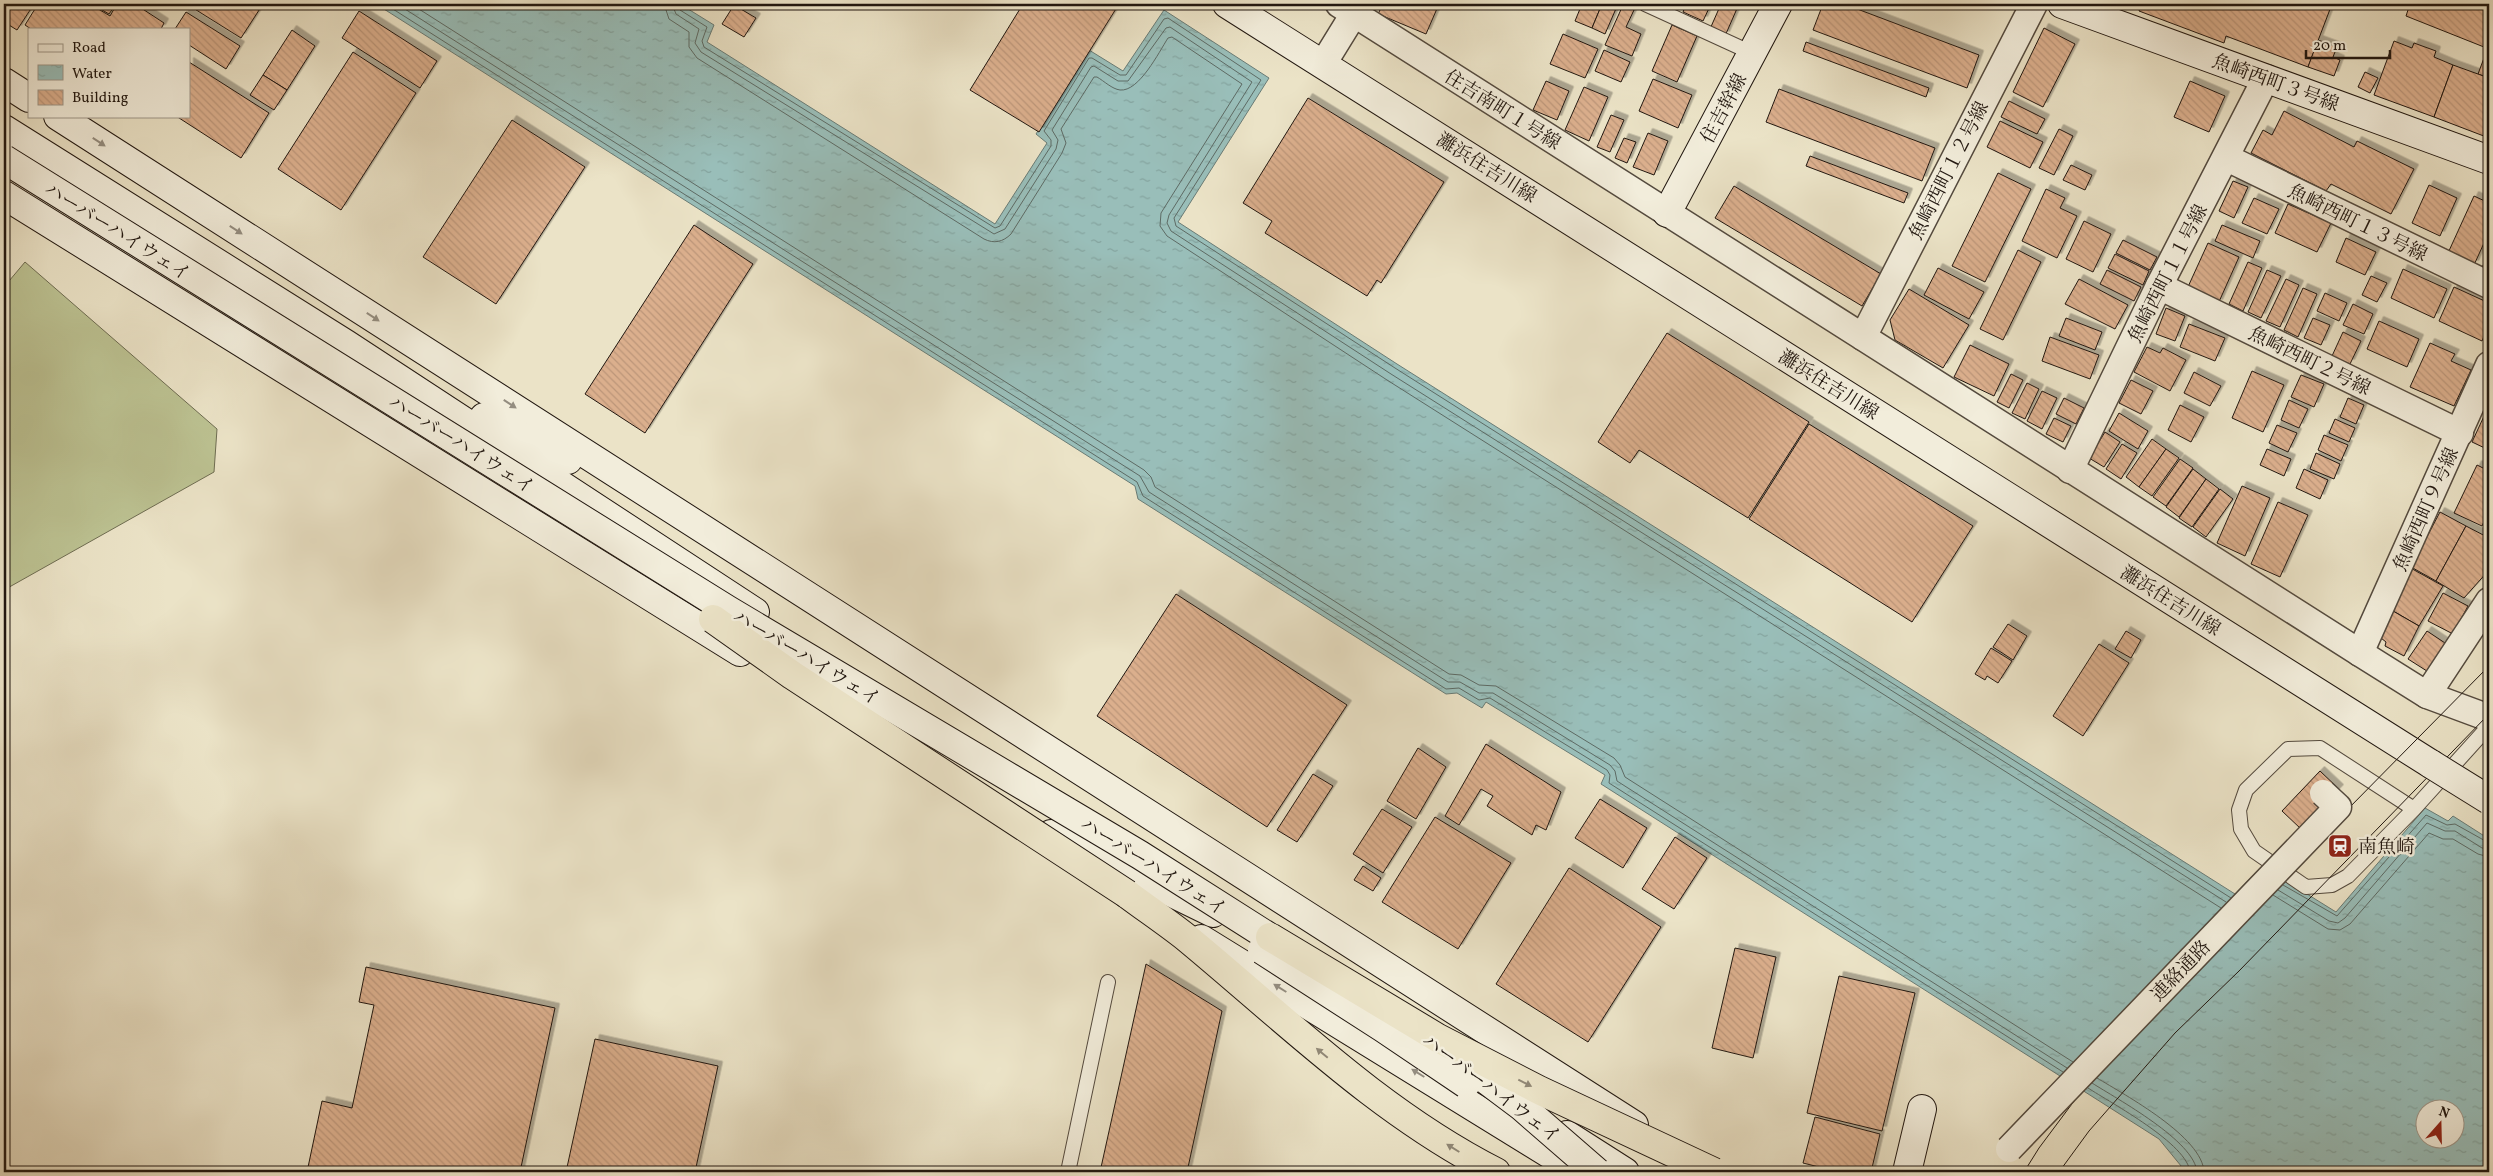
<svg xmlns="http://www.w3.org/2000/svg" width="2493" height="1176" font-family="Vollkorn,'Noto Serif JP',serif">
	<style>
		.pitch { fill: #bcc292; stroke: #6e6c51 }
		.water { fill: url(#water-ripples); stroke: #697b75; fill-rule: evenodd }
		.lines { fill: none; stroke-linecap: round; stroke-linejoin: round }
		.shore { stroke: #5d6a64; stroke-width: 1 }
		.building { fill: url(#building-back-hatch); stroke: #211710; filter: url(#shadow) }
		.lane-casing { stroke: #544a3e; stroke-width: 16 }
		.street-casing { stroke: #544a3e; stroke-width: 29 }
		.secondary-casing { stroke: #211710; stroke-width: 30 }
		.highway-casing { stroke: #211710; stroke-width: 30 }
		.lane { stroke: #f2eddb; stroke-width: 14 }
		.street { stroke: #f2eddb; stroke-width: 26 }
		.secondary { stroke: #f2eddb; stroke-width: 28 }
		.highway { stroke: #ebe3c7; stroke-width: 28 }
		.tram { stroke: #211710; stroke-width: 1 }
		.street-bridge-casing { stroke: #544a3e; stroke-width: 29; stroke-linecap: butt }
		.secondary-bridge-casing { stroke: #211710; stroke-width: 30; stroke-linecap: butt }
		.highway-bridge-casing { stroke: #211710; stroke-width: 30; stroke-linecap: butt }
		.street-bridge { stroke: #f2eddb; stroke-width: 26 }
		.secondary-bridge { stroke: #f2eddb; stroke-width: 28 }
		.highway-bridge { stroke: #ebe3c7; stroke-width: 28 }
		.oneway { fill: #948d80 }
		.oneway2 { fill: #908775 }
		.labels { text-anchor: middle; stroke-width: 5; stroke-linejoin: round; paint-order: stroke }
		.street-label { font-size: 19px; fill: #211710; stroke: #f2eddb }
		.poi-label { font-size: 19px; fill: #211710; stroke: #f2eddb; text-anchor: start }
	</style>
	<defs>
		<pattern id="water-ripples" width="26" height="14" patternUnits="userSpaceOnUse" patternTransform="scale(1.25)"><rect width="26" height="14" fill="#99beb9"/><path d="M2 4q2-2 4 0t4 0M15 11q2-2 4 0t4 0" fill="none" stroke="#84a39e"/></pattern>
		<pattern id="building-back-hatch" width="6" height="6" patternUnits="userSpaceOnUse" patternTransform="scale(1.25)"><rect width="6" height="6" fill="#dbaf8d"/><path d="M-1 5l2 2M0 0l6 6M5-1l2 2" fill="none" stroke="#bc9679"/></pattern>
		<filter id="shadow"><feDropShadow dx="4.5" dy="-4.5" stdDeviation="0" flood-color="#0004"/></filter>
	</defs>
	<rect width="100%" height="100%" fill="#ebe3c7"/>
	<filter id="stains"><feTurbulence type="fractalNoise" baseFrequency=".004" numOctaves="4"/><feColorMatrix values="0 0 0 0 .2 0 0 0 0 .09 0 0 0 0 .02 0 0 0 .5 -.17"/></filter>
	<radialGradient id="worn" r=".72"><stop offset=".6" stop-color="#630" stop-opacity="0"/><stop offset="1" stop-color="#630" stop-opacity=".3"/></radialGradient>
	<polygon class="pitch" points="25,262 217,429 214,472 4,590 4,287"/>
	<path class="water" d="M376,4h304l34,21 -7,17 288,182 52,-81 -11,-9 53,-84 34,21 41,-61 105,68 -91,144 219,142 838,530 27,-28 74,46 89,-104 23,13 5,-5 36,23v333h-303l-27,-33 -558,-355 4,-9 -119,-73 -4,6 -25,-15 -11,1 -308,-195 -3,-13zM2426,1108h30v30h-30z"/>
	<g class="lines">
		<g class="shore">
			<polyline points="385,4 1137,482 1143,496 1446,689 1459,688 1479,700 1490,698 1607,770 1610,775 1609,783 2063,1072"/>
			<polyline points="397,4 1140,476 1149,492 1448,682 1460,682 1479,693 1493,693 1610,765 1615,771 1617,781 2067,1068"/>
			<polyline points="411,4 1144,470 1151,477 1155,487 1449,674 1461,675 1479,685 1496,686 1614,758 1620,765 1625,777 2073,1062"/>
			<path d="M664,4l5,15 20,13v15l8,11 287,181c10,5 19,3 27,-5l51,-81 4,-10 -5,-14 33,-52h3c7,4 15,12 23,13 19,2 39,-38 48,-52l4,-1 70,47 -81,129 -1,13 7,10 220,144 834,528"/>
			<polyline points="672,4 676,14 699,29 695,43 701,52 994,234 1005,229 1056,149 1058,140 1052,130 1091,67 1094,66 1118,81 1128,81 1166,28 1170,27 1252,82 1169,215 1167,223 1171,231 1391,374 2226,902"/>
			<polyline points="678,4 680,10 707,27 702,41 704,47 995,228 1000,226 1051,146 1051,140 1044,131 1089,58 1092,58 1120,75 1126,75 1164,19 1168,18 1261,80 1174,218 1176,226 1395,368 2231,898"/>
			<polyline points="2283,885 2337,916 2426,815 2447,825 2455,824 2489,843"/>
			<polyline points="2278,890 2329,921 2338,923 2345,918 2427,823 2445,831 2455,831 2482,848 2489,849"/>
			<polyline points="2273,895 2328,929 2340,930 2350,924 2429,833 2443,839 2453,839 2478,854 2489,857"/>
			<path d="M2097,1078c28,17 106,59 107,94"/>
			<path d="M2092,1083c25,16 103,58 105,89"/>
			<path d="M2088,1088c23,15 100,56 102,84"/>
		</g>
	</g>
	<g class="building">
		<polygon points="4,4 34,4 17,30 4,22"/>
		<polygon points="38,4 90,4 110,16 117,4 135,4 164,23 161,29 31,29 25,25"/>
		<polygon points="92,4 116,4 109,14"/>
		<polygon points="196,4 263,4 241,38 193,8"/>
		<polygon points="1023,4 1119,4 1039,132 970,90"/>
		<polygon points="1383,4 1439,4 1426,34 1378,14"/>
		<polygon points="1582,4 1602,4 1592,28 1575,21"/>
		<polygon points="1602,4 1618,4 1605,34 1592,28"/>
		<polygon points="1686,4 1711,4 1703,21 1683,12"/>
		<polygon points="1721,4 1739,4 1725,36 1710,29"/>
		<polygon points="1823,4 1844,4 1979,55 1967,88 1813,30"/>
		<polygon points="2141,4 2332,4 2308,67 2226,36 2224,43 2139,11"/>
		<polygon points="2410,4 2489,4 2489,49 2406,16"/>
		<polygon points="734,5 756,18 744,37 722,24"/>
		<polygon points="1623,5 1634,10 1626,27 1641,34 1632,56 1605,45"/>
		<polygon points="359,11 437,61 420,88 342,38"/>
		<polygon points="186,12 240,46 226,69 189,45 189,29 175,29"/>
		<polygon points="1672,25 1697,36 1677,82 1652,71"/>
		<polygon points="2044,28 2075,44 2043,107 2013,92"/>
		<polygon points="292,30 315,46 287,90 263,75"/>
		<polygon points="1563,34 1598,49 1585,78 1550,64"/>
		<polygon points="2318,40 2337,47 2333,57 2340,60 2334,76 2308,67"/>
		<polygon points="2394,41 2412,48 2414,43 2436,51 2434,57 2453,65 2434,117 2374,95"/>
		<polygon points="1806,42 1929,88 1926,97 1803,51"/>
		<polygon points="1604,50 1630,62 1621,82 1595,71"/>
		<polygon points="2487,50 2489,50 2489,78 2478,74"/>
		<polygon points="353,52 416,93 341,210 278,169"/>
		<polygon points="189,62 269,113 241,158 176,116 189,116"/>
		<polygon points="2453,65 2489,78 2489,138 2434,117"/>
		<polygon points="2365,72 2378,78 2370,93 2358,87"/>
		<polygon points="263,75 287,90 274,110 250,95"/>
		<polygon points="1653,79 1692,95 1678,128 1639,111"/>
		<polygon points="1546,81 1569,91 1557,120 1533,110"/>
		<polygon points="2190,81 2225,96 2209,132 2174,117"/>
		<polygon points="1584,87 1608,97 1589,141 1565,130"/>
		<polygon points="1779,89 1935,148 1922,181 1766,122"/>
		<polygon points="1308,98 1444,182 1381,283 1377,280 1367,296 1265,233 1272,221 1243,203"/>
		<polygon points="2009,101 2045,119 2037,134 2001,117"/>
		<polygon points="2284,111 2354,147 2357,141 2414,169 2391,214 2331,184 2326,191 2251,153 2263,130 2272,135"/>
		<polygon points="1611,115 1624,120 1610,152 1597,147"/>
		<polygon points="512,120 585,167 496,304 423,257"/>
		<polygon points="2000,121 2043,142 2030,168 1987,147"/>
		<polygon points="2059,129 2073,136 2054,175 2039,168"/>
		<polygon points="1648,133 1668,141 1654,175 1633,167"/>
		<polygon points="1624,138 1636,142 1627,163 1615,158"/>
		<polygon points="1810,156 1908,193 1904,203 1806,166"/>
		<polygon points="2071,165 2092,175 2085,190 2063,180"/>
		<polygon points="1998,173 2031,189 1985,282 1952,266"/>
		<polygon points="2233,181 2248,187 2234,218 2219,211"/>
		<polygon points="2429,185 2457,198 2440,236 2412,223"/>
		<polygon points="1734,186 1881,274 1862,306 1715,218"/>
		<polygon points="2046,189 2065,198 2060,208 2077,216 2057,258 2022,241"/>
		<polygon points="2474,196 2489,203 2489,232 2474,265 2448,253"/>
		<polygon points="2254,198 2279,209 2267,234 2242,223"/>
		<polygon points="2288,204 2331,223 2317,252 2275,233"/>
		<polygon points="2084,221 2111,234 2093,272 2066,259"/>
		<polygon points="694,225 753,264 645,433 585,394"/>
		<polygon points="2222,225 2260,241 2253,258 2215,241"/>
		<polygon points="2346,238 2376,252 2365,275 2336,262"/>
		<polygon points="2123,240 2157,257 2150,270 2116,253"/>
		<polygon points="2208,243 2239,257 2218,304 2187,289"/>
		<polygon points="2018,250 2041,262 2003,340 1980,329"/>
		<polygon points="2489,252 2489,274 2481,270"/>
		<polygon points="2115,254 2149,271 2143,285 2108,268"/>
		<polygon points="2248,262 2262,268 2243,311 2229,304"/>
		<polygon points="1938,268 1984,292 1969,319 1924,295"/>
		<polygon points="2403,269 2447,289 2434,318 2391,298"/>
		<polygon points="2107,270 2141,287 2134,301 2100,284"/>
		<polygon points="2267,270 2281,276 2261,318 2248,312"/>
		<polygon points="2371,276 2387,283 2377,302 2362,295"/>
		<polygon points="2079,279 2128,305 2115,329 2065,304"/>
		<polygon points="2286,279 2299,285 2280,327 2266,321"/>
		<polygon points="2454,287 2489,303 2489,324 2482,341 2439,321"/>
		<polygon points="2303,288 2317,294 2298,337 2284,330"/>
		<polygon points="1909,289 1969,325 1943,368 1895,340 1890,320"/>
		<polygon points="2325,293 2347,303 2339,321 2317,311"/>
		<polygon points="2353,304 2373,314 2364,334 2343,325"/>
		<polygon points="2166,308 2185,316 2175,341 2156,334"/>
		<polygon points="2066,318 2102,332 2095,350 2059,336"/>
		<polygon points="2313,318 2330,325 2321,345 2304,338"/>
		<polygon points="2379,321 2419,339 2407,367 2367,349"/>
		<polygon points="2189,324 2225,338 2215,361 2180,347"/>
		<polygon points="2343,332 2361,341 2350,364 2332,356"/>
		<polygon points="1667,333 1809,422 1748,518 1639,450 1630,463 1598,442"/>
		<polygon points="2050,337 2099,355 2090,379 2042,361"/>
		<polygon points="2430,343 2455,354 2451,361 2471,370 2454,406 2410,387"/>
		<polygon points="1970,345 2009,364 1994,396 1954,377"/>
		<polygon points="2147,347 2160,353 2163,348 2186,360 2170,391 2134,372"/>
		<polygon points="2252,371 2284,385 2263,432 2232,418"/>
		<polygon points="2194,372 2221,386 2210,406 2184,393"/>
		<polygon points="2011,374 2023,380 2009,408 1997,402"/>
		<polygon points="2301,375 2324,384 2314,407 2291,397"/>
		<polygon points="2131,380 2153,391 2141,414 2119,403"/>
		<polygon points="2027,383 2039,389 2025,419 2012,413"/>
		<polygon points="2042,391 2057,398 2042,429 2027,421"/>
		<polygon points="2064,398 2084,408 2076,424 2056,414"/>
		<polygon points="2348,398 2364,405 2356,424 2340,417"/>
		<polygon points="2289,400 2308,409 2299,428 2281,420"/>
		<polygon points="2180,405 2204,417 2191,442 2168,430"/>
		<polygon points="2119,413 2148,431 2138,449 2109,431"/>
		<polygon points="2485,414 2489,416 2489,450 2472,442"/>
		<polygon points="2054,418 2071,426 2063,442 2046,434"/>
		<polygon points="2335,419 2355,428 2349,442 2329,433"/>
		<polygon points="1809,424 1973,526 1912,622 1749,519"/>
		<polygon points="2277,425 2297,433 2288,452 2269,443"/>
		<polygon points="2105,432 2120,442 2104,467 2089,458"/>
		<polygon points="2324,435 2348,445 2341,461 2318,450"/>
		<polygon points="2152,439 2166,449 2139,487 2126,477"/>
		<polygon points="2122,444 2137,453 2121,479 2106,469"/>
		<polygon points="2166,449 2179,458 2152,496 2139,487"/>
		<polygon points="2267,449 2291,459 2284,476 2260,465"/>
		<polygon points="2316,453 2340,464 2334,479 2310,469"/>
		<polygon points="2180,459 2193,468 2166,506 2153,497"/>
		<polygon points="2477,465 2485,469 2487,465 2489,466 2489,511 2482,526 2454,513"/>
		<polygon points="2193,469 2206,479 2179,517 2166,507"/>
		<polygon points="2304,469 2328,480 2320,499 2296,488"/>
		<polygon points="2206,479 2219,489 2192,527 2179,518"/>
		<polygon points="2242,486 2270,498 2245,556 2217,543"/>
		<polygon points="2220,489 2233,499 2206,537 2193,527"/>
		<polygon points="2278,502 2308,515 2280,577 2251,564"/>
		<polygon points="2440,512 2466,526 2436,581 2411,567"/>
		<polygon points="2466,526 2489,538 2489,570 2464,598 2436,581"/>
		<polygon points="2407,566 2443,586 2419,626 2388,608"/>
		<polygon points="2443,593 2468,606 2453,634 2428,621"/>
		<polygon points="1176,594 1347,705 1267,827 1097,716"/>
		<polygon points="2393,611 2419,626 2404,656 2385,646 2386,642 2381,638"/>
		<polygon points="2008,624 2027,636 2013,660 1993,647"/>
		<polygon points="2126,631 2141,640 2131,658 2115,649"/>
		<polygon points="2427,631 2448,645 2430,673 2408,659"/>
		<polygon points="2099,644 2129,663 2083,736 2053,716"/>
		<polygon points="1991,648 2012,661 1998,683 1987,676 1985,680 1975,674"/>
		<polygon points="1486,744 1561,792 1546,830 1536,825 1532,835 1487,806 1493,796 1481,789 1459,825 1445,816"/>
		<polygon points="1418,748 1446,767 1416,819 1387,801"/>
		<polygon points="2320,771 2339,789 2301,829 2282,811"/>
		<polygon points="1313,774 1333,786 1297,842 1277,830"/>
		<polygon points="1600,799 1647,828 1623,868 1575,838"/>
		<polygon points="1382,809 1412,827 1383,873 1353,854"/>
		<polygon points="1435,817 1511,863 1458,949 1382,902"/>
		<polygon points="1675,837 1707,858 1674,909 1642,889"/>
		<polygon points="1363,866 1381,878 1373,891 1354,880"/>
		<polygon points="1569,868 1661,927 1588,1042 1496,984"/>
		<polygon points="1735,948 1776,957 1753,1058 1712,1048"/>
		<polygon points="1146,964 1222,1011 1187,1172 1100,1172"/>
		<polygon points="366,967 555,1008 520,1172 307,1172 322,1101 352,1108 374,1005 359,1002"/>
		<polygon points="1839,976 1915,993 1882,1131 1807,1113"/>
		<polygon points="595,1039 718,1066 695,1172 566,1172"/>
		<polygon points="1815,1117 1880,1134 1871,1172 1839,1172 1803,1163"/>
	</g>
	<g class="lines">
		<defs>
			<g id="lane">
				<polyline points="1645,4 1752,53"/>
				<polyline points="2414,809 2348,876 2332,885 2306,887 2254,851 2241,829 2239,810 2246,790 2288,749 2320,748 2414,809 2489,726"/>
				<polyline points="1068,1172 1108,982"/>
			</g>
			<g id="street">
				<polyline points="1339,4 2360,653 2427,695 2489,718"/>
				<polyline points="1323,64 1360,4"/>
				<polyline points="2227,158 2489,285"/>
				<polyline points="2159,286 2460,433"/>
				<polyline points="1863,337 2034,4"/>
				<polyline points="2070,470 2159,286 2266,78"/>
				<polyline points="2360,653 2489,365"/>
				<polyline points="2427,695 2489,601"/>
			</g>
			<g id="secondary">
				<polyline points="1227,4 2431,764"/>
				<polyline points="2062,4 2489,160"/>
				<polyline points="4,82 29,98"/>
				<polyline points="58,116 1634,1125"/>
				<polyline points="4,129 346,344 755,612"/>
				<polyline points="4,195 740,652"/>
				<polyline points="1667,213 1778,4"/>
				<polyline points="484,417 568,460"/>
				<polyline points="1051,834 1213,913"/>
				<polyline points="1201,939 1579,1172"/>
				<polyline points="1567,1135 1625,1172"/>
				<polyline points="1907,1172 1922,1109"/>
			</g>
			<path id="highway" d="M1127,894c20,15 41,29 61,45 99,82 192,174 308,233"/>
		</defs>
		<use href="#lane" class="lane-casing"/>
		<use href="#street" class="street-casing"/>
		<use href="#secondary" class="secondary-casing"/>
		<use href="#highway" class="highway-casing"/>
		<use href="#lane" class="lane"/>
		<use href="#street" class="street"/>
		<use href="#secondary" class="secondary"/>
		<use href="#highway" class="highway"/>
		<g class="tram">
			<polyline points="2024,1172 2039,1148 2104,1061 2272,886 2489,666"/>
			<polyline points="2059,1172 2089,1131 2175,1033 2239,971 2489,714"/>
		</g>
		<defs>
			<polyline id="street-bridge" points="2009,1149 2338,807 2323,793"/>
			<g id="secondary-bridge">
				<polyline points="4,159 728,610 1140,855 1291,951"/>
				<polyline points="2431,764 2489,800"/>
				<polyline points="1262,950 1383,1028 1466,1084"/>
				<polyline points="1453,1055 1521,1106 1597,1172"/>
			</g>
			<g id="highway-bridge">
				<polyline points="713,619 792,675 1127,894"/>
				<polyline points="1270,937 1438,1038 1539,1090 1714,1172"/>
			</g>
		</defs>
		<use href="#street-bridge" class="street-bridge-casing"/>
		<use href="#secondary-bridge" class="secondary-bridge-casing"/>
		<use href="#highway-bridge" class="highway-bridge-casing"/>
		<use href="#street-bridge" class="street-bridge"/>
		<use href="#secondary-bridge" class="secondary-bridge"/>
		<use href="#highway-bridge" class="highway-bridge"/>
	</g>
	<defs><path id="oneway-solid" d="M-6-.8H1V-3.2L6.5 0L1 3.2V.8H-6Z" transform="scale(1.25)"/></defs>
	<g class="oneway">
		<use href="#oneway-solid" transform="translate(99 142) rotate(33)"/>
		<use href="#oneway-solid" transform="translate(236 230) rotate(33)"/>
		<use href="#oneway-solid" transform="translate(373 317) rotate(33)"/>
		<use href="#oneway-solid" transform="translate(510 404) rotate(33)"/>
		<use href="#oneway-solid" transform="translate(1280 988) rotate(-148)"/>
		<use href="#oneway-solid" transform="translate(1418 1073) rotate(-148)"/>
	</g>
	<g class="oneway2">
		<use href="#oneway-solid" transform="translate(1322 1053) rotate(-140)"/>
		<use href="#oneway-solid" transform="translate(1525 1083) rotate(27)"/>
		<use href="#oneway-solid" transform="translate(1453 1148) rotate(-148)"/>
	</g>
	<defs>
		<symbol id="station-square" viewBox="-11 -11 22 22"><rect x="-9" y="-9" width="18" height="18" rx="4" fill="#8f2418" stroke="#f2eddb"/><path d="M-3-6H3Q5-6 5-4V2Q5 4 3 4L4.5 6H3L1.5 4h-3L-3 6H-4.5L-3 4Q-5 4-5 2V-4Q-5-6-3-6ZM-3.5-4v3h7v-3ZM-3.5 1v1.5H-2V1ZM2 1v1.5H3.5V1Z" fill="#fff"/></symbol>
	</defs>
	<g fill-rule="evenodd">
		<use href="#station-square" x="2326" y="832" width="28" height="28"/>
	</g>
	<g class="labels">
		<g class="street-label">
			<text transform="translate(2276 82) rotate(20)" y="7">魚崎西町３号線</text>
			<text transform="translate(1723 108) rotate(-62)" y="7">住吉幹線</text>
			<text transform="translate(1503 109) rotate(32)" y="7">住吉南町１号線</text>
			<text transform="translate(1487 167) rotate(32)" y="7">灘浜住吉川線</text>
			<text transform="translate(1948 170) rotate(-63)" y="7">魚崎西町１２号線</text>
			<text transform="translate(2358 222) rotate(26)" y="7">魚崎西町１３号線</text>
			<text transform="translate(118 231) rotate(32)" y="7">ハーバーハイウェイ</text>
			<text transform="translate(2167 273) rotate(-63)" y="7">魚崎西町１１号線</text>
			<text transform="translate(2310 360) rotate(26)" y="7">魚崎西町２号線</text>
			<text transform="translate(1829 384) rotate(32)" y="7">灘浜住吉川線</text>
			<text transform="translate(462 444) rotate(32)" y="7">ハーバーハイウェイ</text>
			<text transform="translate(2425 509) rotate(-66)" y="7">魚崎西町９号線</text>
			<text transform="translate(2171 600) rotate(32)" y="7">灘浜住吉川線</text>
			<text transform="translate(807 657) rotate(31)" y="7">ハーバーハイウェイ</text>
			<text transform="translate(1154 866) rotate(32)" y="7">ハーバーハイウェイ</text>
			<text transform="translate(2180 970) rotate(-46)" y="7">連絡通路</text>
			<text transform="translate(1492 1088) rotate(37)" y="7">ハーバーハイウェイ</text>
		</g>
		<g class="poi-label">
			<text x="2358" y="853">南魚崎</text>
		</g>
	</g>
	<rect width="2493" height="1176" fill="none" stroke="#ebe3c7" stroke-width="20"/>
	<rect x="5" y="5" width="2483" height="1166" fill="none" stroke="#211710" stroke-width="2.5"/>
	<rect x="10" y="10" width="2473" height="1156" fill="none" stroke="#211710"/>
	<rect x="28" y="28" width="162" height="90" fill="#f2eddb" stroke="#9e978a"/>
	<rect x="38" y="44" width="25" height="8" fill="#f2eddb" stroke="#9e978a"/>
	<text x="72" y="52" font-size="15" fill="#211710">Road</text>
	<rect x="38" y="65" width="25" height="15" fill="url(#water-ripples)" stroke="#9e978a"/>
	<text x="72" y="78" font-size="15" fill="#211710">Water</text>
	<rect x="38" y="90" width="25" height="15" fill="url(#building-back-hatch)" stroke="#9e978a"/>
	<text x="72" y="102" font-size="15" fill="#211710">Building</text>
	<g transform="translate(2440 1124) rotate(20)"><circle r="24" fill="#f2eddb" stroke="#9e978a"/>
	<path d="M0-4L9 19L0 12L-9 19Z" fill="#8f2418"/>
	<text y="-8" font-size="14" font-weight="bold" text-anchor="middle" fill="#211710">N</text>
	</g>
	<path d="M2306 50v8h84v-8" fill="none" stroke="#211710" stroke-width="2.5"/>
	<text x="2313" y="50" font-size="15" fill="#211710" stroke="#f2eddb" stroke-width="4" paint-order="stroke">20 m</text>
	<rect width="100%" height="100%" filter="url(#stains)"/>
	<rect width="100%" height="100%" fill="url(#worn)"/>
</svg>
